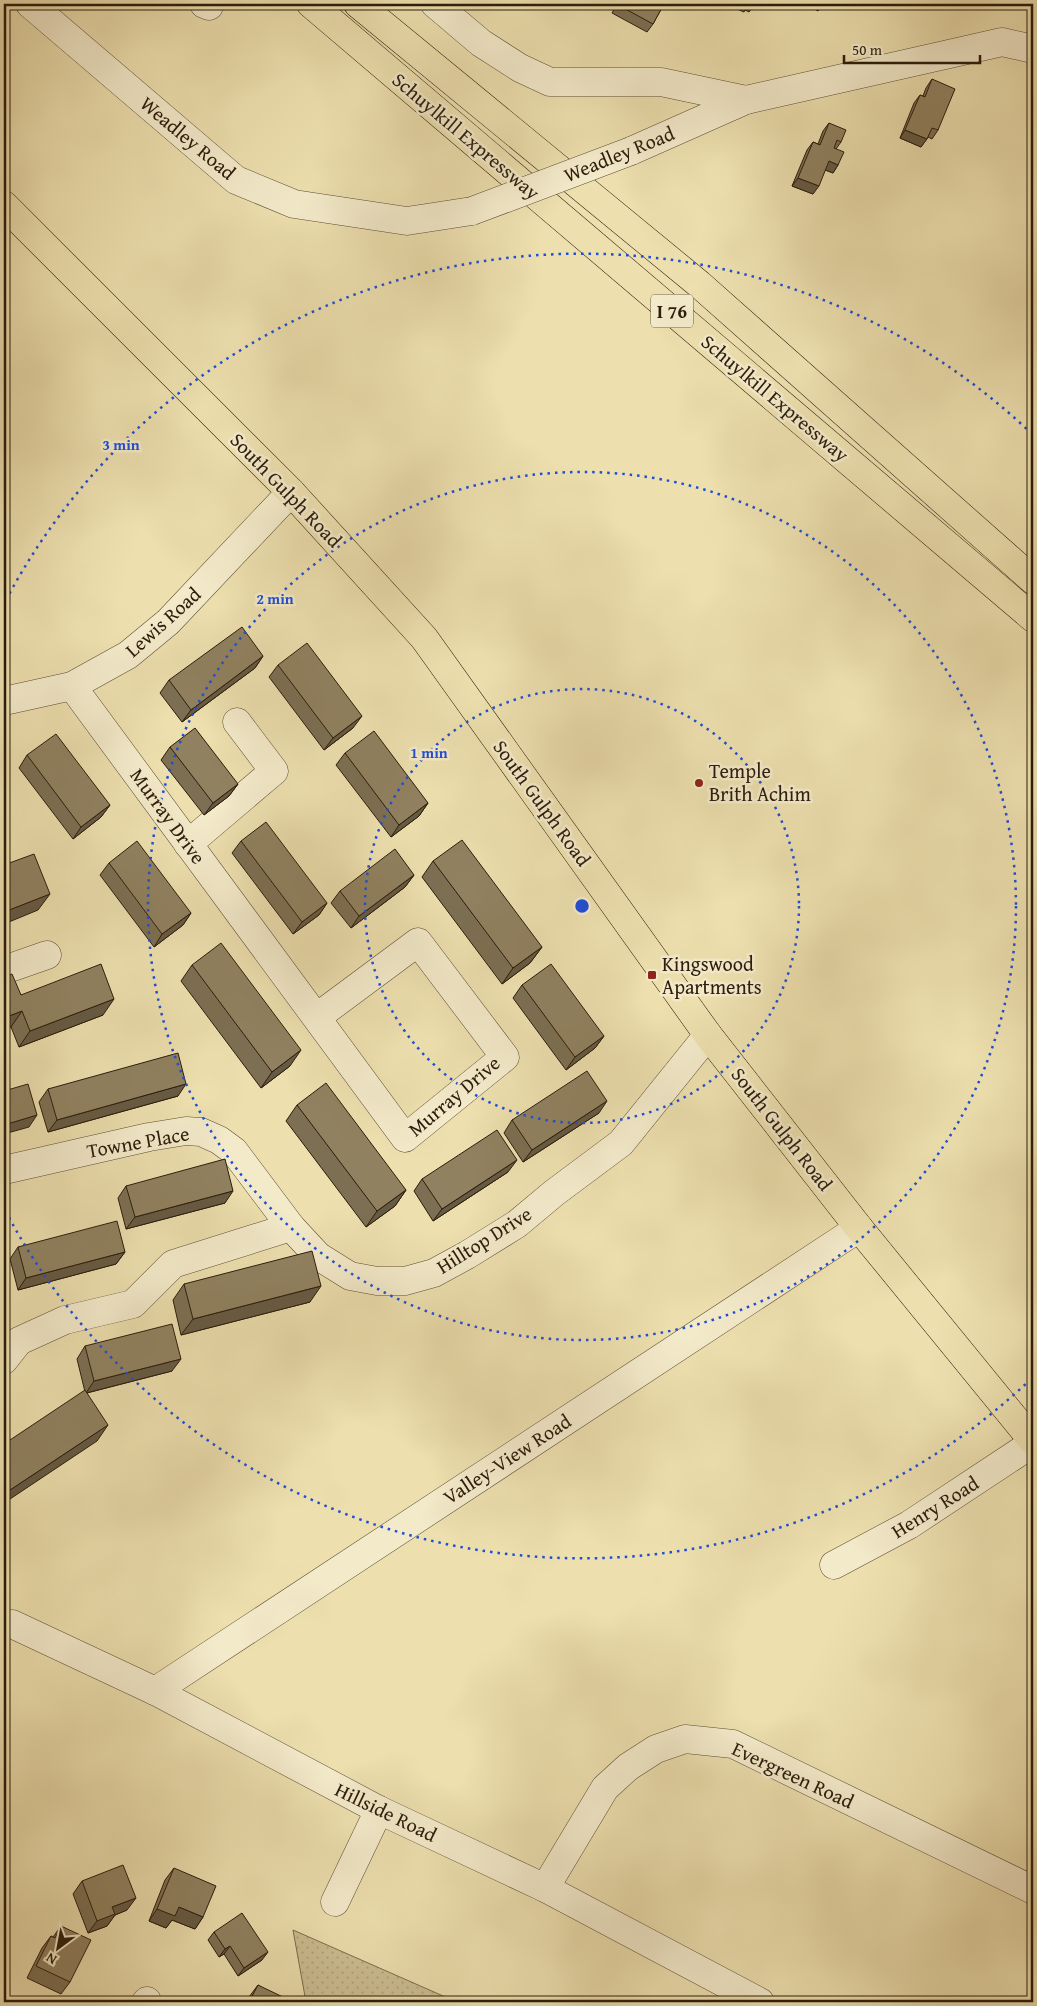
<svg xmlns="http://www.w3.org/2000/svg" width="1037" height="2006" font-family="'Gentium Book Plus',serif">
	<style>
		.grass { fill: url(#grass-dots); stroke: #7c6d4e }
		.lines { fill: none; stroke-linecap: round; stroke-linejoin: round }
		.minor-casing { stroke: #5c4d34; stroke-width: 29 }
		.major-casing { stroke: #2b1c0b; stroke-width: 29 }
		.highway-casing { stroke: #2b1c0b; stroke-width: 29 }
		.minor { stroke: #f3eaca; stroke-width: 28 }
		.major { stroke: #eddfae; stroke-width: 28 }
		.highway { stroke: #eddfae; stroke-width: 28 }
		.minor-bridge-casing { stroke: #5c4d34; stroke-width: 29; stroke-linecap: butt }
		.minor-bridge { stroke: #f3eaca; stroke-width: 28 }
		.wall { fill: #7c6f53; stroke: #2b1c0b }
		.shaded-wall { fill: #655a43; stroke: #2b1c0b }
		.building { fill: #908160; stroke: #2b1c0b }
		.ring { fill: none; stroke: #1d4ed8; stroke-width: 2.5; stroke-dasharray: 2.5 5 }
		.poi-dot { fill: #8f2418; stroke: #f3eaca; stroke-width: 2 }
		.labels { text-anchor: middle; stroke-width: 5; stroke-linejoin: round; paint-order: stroke }
		.shield { fill: #f3eaca; stroke: #675a44; stroke-width: 1 }
		.shield-label { font-size: 19px; font-weight: bold; fill: #2b1c0b }
		.street-label { font-size: 20px; fill: #2b1c0b; stroke: #f3eaca }
		.poi-label { font-size: 20px; fill: #2b1c0b; stroke: #f3eaca; text-anchor: start }
		.centre { fill: #1d4ed8; stroke: #f3eaca; stroke-width: 2.5 }
		.ring-label { font-size: 15px; text-anchor: middle; font-weight: bold; fill: #1d4ed8; stroke: #f3eaca; stroke-width: 5; stroke-linejoin: round; paint-order: stroke }
	</style>
	<defs>
		<pattern id="grass-dots" width="8" height="8" patternUnits="userSpaceOnUse" patternTransform="scale(1.25)"><rect width="8" height="8" fill="#ccbe92"/><path d="M2 2h.1M6 6h.1" fill="none" stroke="#afa37d" stroke-width="1.8" stroke-linecap="round"/></pattern>
	</defs>
	<rect width="100%" height="100%" fill="#eddfae"/>
	<filter id="stains"><feTurbulence type="fractalNoise" baseFrequency=".004" numOctaves="4"/><feColorMatrix values="0 0 0 0 .2 0 0 0 0 .09 0 0 0 0 .02 0 0 0 .5 -.17"/></filter>
	<radialGradient id="worn" r=".72"><stop offset=".6" stop-color="#630" stop-opacity="0"/><stop offset="1" stop-color="#630" stop-opacity=".3"/></radialGradient>
	<polygon class="grass" points="293,1930 450,1999 450,2002 306,2002"/>
	<g class="lines">
		<defs>
			<g id="minor">
				<polyline points="30,4 236,180 294,204 407,221 472,211"/>
				<polyline points="204,4 209,6"/>
				<polyline points="435,4 481,43 520,68 550,82 661,82 746,100"/>
				<polyline points="631,151 746,100 1002,42 1033,49"/>
				<polyline points="72,686 405,1138 505,1057 418,942 317,1017"/>
				<polyline points="4,701 72,686 128,655 168,622 291,492"/>
				<polyline points="188,844 274,771 237,722"/>
				<polyline points="4,970 47,955"/>
				<polyline points="4,1170 149,1137 186,1131 201,1132 219,1140 234,1151 291,1227"/>
				<polyline points="4,1360 19,1341 65,1320 133,1304 173,1264 291,1227 318,1256 350,1276 377,1281 405,1281 434,1273 467,1255 517,1224 554,1193 621,1143 708,1035"/>
				<polyline points="834,1565 909,1525 1033,1443"/>
				<polyline points="12,1624 155,1691 379,1810 545,1888 760,2002"/>
				<polyline points="155,1691 859,1228"/>
				<polyline points="545,1888 605,1788 628,1767 656,1749 685,1739 733,1744 1033,1890"/>
				<polyline points="335,1902 379,1810"/>
				<polyline points="146,2002 147,2001"/>
			</g>
			<polyline id="major" points="4,205 291,492 424,638 708,1035 859,1228 1033,1441"/>
			<g id="highway">
				<polyline points="311,4 1033,618"/>
				<polyline points="358,4 699,284 1033,580"/>
			</g>
		</defs>
		<use href="#minor" class="minor-casing"/>
		<use href="#major" class="major-casing"/>
		<use href="#highway" class="highway-casing"/>
		<use href="#minor" class="minor"/>
		<use href="#major" class="major"/>
		<use href="#highway" class="highway"/>
		<defs>
			<polyline id="minor-bridge" points="472,211 631,151"/>
		</defs>
		<use href="#minor-bridge" class="minor-bridge-casing"/>
		<use href="#minor-bridge" class="minor-bridge"/>
	</g>
	<g class="wall">
		<polygon points="617,4 664,4 653,24 647,32 612,13"/>
		<polygon points="725,4 755,4 749,12 745,10 744,12"/>
		<polygon points="805,4 823,4 818,11"/>
		<polygon points="932,79 938,130 932,139 928,137 921,147 900,138 914,103 920,95 923,96 926,88"/>
		<polygon points="829,123 841,142 836,149 838,165 833,173 825,170 813,194 792,186 807,150 813,142 818,144 823,131"/>
		<polygon points="263,656 255,668 182,722 160,693 169,680"/>
		<polygon points="278,665 353,728 324,750 269,677"/>
		<polygon points="170,747 238,784 229,796 204,815 161,760"/>
		<polygon points="345,753 428,803 419,816 391,837 336,765"/>
		<polygon points="27,755 110,805 101,817 73,839 19,768"/>
		<polygon points="241,841 327,903 319,915 293,934 232,853"/>
		<polygon points="433,861 542,947 530,963 502,984 422,877"/>
		<polygon points="109,863 191,913 183,925 154,947 100,875"/>
		<polygon points="414,875 405,887 351,928 331,903 340,891"/>
		<polygon points="192,965 290,1066 261,1088 181,981"/>
		<polygon points="4,977 21,995 103,1015 19,1047 11,1027 4,1029"/>
		<polygon points="522,985 604,1036 595,1048 566,1070 513,998"/>
		<polygon points="48,1089 178,1096 48,1132 39,1102"/>
		<polygon points="297,1105 406,1190 395,1206 366,1227 286,1121"/>
		<polygon points="599,1113 523,1162 504,1133 512,1120"/>
		<polygon points="508,1172 433,1221 414,1191 422,1179"/>
		<polygon points="126,1186 225,1203 126,1229 118,1198"/>
		<polygon points="18,1247 125,1252 116,1264 18,1290 10,1259"/>
		<polygon points="184,1284 310,1302 181,1335 173,1300"/>
		<polygon points="85,1346 172,1371 87,1393 97,1441 77,1359"/>
		<polygon points="174,1868 203,1917 195,1929 172,1920 166,1928 149,1921 165,1880"/>
		<polygon points="82,1881 127,1910 115,1915 107,1926 88,1933 73,1894"/>
		<polygon points="61,1926 70,1982 61,1994 27,1978 42,1948 51,1936 53,1937"/>
		<polygon points="214,1932 262,1960 238,1976 224,1954 219,1957 208,1940"/>
		<polygon points="258,1985 283,2002 247,2002 249,1997"/>
	</g>
	<g class="shaded-wall">
		<polygon points="905,130 927,139 921,147 900,138"/>
		<polygon points="829,161 838,165 833,173 823,169"/>
		<polygon points="798,178 819,186 813,194 792,186"/>
		<polygon points="263,656 255,668 182,722 191,710"/>
		<polygon points="362,716 353,728 324,750 333,738"/>
		<polygon points="238,784 229,796 204,815 213,803"/>
		<polygon points="428,803 419,816 391,837 399,825"/>
		<polygon points="110,805 101,817 73,839 81,827"/>
		<polygon points="414,875 405,887 351,928 359,916"/>
		<polygon points="50,894 38,910 4,924 4,912"/>
		<polygon points="327,903 319,915 293,934 302,922"/>
		<polygon points="191,913 183,925 154,947 162,934"/>
		<polygon points="542,947 530,963 502,984 513,968"/>
		<polygon points="114,999 103,1015 19,1047 30,1031"/>
		<polygon points="22,1011 11,1027 4,1029 4,1018"/>
		<polygon points="604,1036 595,1048 566,1070 575,1057"/>
		<polygon points="301,1050 290,1066 261,1088 272,1072"/>
		<polygon points="186,1084 178,1096 48,1132 57,1120"/>
		<polygon points="607,1101 599,1113 523,1162 532,1150"/>
		<polygon points="37,1115 29,1127 4,1134 4,1125"/>
		<polygon points="517,1160 508,1172 433,1221 442,1209"/>
		<polygon points="406,1190 395,1206 366,1227 377,1211"/>
		<polygon points="233,1191 225,1203 126,1229 135,1217"/>
		<polygon points="125,1252 116,1264 18,1290 26,1278"/>
		<polygon points="321,1286 310,1302 181,1335 193,1319"/>
		<polygon points="181,1359 172,1371 86,1393 94,1381"/>
		<polygon points="108,1425 97,1441 4,1503 4,1494"/>
		<polygon points="136,1898 127,1910 115,1915 107,1926 88,1933 97,1921 112,1907"/>
		<polygon points="179,1907 203,1917 195,1929 172,1920 166,1928 149,1921 157,1909"/>
		<polygon points="230,1946 224,1954 219,1957 225,1949"/>
		<polygon points="268,1952 262,1960 238,1976 244,1968"/>
	</g>
	<g class="building">
		<polygon points="618,4 664,4 653,24 618,5"/>
		<polygon points="932,79 955,89 938,130 932,128 927,139 905,130 920,95 925,97"/>
		<polygon points="829,123 846,130 841,142 837,140 834,148 844,152 838,165 829,161 819,186 798,178 813,142 820,145"/>
		<polygon points="242,627 263,656 191,710 169,680"/>
		<polygon points="307,643 362,716 333,738 278,665"/>
		<polygon points="195,728 238,784 213,803 170,747"/>
		<polygon points="374,731 428,803 399,825 345,753"/>
		<polygon points="56,734 110,805 81,827 27,755"/>
		<polygon points="266,822 327,903 302,922 241,841"/>
		<polygon points="462,840 542,947 513,968 433,861"/>
		<polygon points="137,841 191,913 162,934 109,863"/>
		<polygon points="395,849 414,875 359,916 340,891"/>
		<polygon points="34,854 50,894 4,912 4,865"/>
		<polygon points="221,943 301,1050 272,1072 192,965"/>
		<polygon points="101,964 114,999 30,1031 22,1011 4,1018 4,977 12,974 21,995"/>
		<polygon points="551,964 604,1036 575,1057 522,985"/>
		<polygon points="178,1053 186,1084 57,1120 48,1089"/>
		<polygon points="587,1071 607,1101 532,1150 512,1120"/>
		<polygon points="326,1083 406,1190 377,1211 297,1105"/>
		<polygon points="28,1084 37,1115 4,1125 4,1091"/>
		<polygon points="497,1130 517,1160 442,1209 422,1179"/>
		<polygon points="225,1159 233,1191 135,1217 126,1186"/>
		<polygon points="117,1221 125,1252 26,1278 18,1247"/>
		<polygon points="312,1251 321,1286 193,1319 184,1284"/>
		<polygon points="172,1324 181,1359 94,1381 85,1346"/>
		<polygon points="85,1390 108,1425 4,1494 4,1444"/>
		<polygon points="123,1865 136,1898 112,1907 115,1914 97,1921 82,1881"/>
		<polygon points="174,1868 216,1886 203,1917 179,1907 175,1916 157,1909"/>
		<polygon points="242,1913 268,1952 244,1968 230,1946 225,1949 214,1932"/>
		<polygon points="61,1926 91,1940 70,1982 36,1966 51,1936 55,1938"/>
		<polygon points="258,1985 285,1998 283,2002 249,2002"/>
	</g>
	<g class="ring">
		<circle cx="582" cy="906" r="217"/>
		<circle cx="582" cy="906" r="434"/>
		<path d="M1031 1379A652 652 0 0 1 6 1212M6 600A652 652 0 0 1 1031 433"/>
	</g>
	<g class="poi-dot">
		<circle cx="699" cy="783" r="5"/>
		<rect x="647" y="970" width="10" height="10" rx="2.5"/>
	</g>
	<g class="labels">
		<rect class="shield" x="651" y="294.5" width="42" height="33" rx="4"/>
		<g class="shield-label">
			<text x="672" y="318">I 76</text>
		</g>
		<g class="street-label">
			<text transform="translate(466 136) rotate(40)" y="7">Schuylkill Expressway</text>
			<text transform="translate(188 138) rotate(40)" y="7">Weadley Road</text>
			<text transform="translate(619 154) rotate(-22)" y="7">Weadley Road</text>
			<text transform="translate(775 398) rotate(40)" y="7">Schuylkill Expressway</text>
			<text transform="translate(286 490) rotate(46)" y="7">South Gulph Road</text>
			<text transform="translate(163 622) rotate(-42)" y="7">Lewis Road</text>
			<text transform="translate(542 803) rotate(54)" y="7">South Gulph Road</text>
			<text transform="translate(168 816) rotate(54)" y="7">Murray Drive</text>
			<text transform="translate(454 1096) rotate(-40)" y="7">Murray Drive</text>
			<text transform="translate(782 1129) rotate(52)" y="7">South Gulph Road</text>
			<text transform="translate(138 1142) rotate(-10)" y="7">Towne Place</text>
			<text transform="translate(484 1240) rotate(-32)" y="7">Hilltop Drive</text>
			<text transform="translate(507 1459) rotate(-33)" y="7">Valley-View Road</text>
			<text transform="translate(935 1507) rotate(-32)" y="7">Henry Road</text>
			<text transform="translate(793 1775) rotate(25)" y="7">Evergreen Road</text>
			<text transform="translate(386 1812) rotate(26)" y="7">Hillside Road</text>
		</g>
		<g class="poi-label">
			<text x="709" y="778">Temple<tspan x="709" dy="23">Brith Achim</tspan></text>
			<text x="662" y="971">Kingswood<tspan x="662" dy="23">Apartments</tspan></text>
		</g>
	</g>
	<circle cx="582" cy="906" r="8" class="centre"/>
	<g class="ring-label">
		<text x="121" y="450">3 min</text>
		<text x="275" y="604">2 min</text>
		<text x="429" y="758">1 min</text>
	</g>
	<rect width="1037" height="2006" fill="none" stroke="#eddfae" stroke-width="20"/>
	<rect x="5" y="5" width="1027" height="1996" fill="none" stroke="#2b1c0b" stroke-width="2.5"/>
	<rect x="10" y="10" width="1017" height="1986" fill="none" stroke="#2b1c0b"/>
	<g transform="translate(58 1948) rotate(212)" stroke="#f3eaca" stroke-width="4" paint-order="stroke">
	<path d="M0-4L9 19L0 12L-9 19Z" fill="#2b1c0b"/>
	<text y="-8" font-size="14" font-weight="bold" text-anchor="middle" fill="#2b1c0b">N</text>
	</g>
	<path d="M844 55v8h136v-8" fill="none" stroke="#2b1c0b" stroke-width="2.5"/>
	<text x="852" y="55" font-size="15" fill="#2b1c0b" stroke="#f3eaca" stroke-width="4" paint-order="stroke">50 m</text>
	<rect width="100%" height="100%" filter="url(#stains)"/>
	<rect width="100%" height="100%" fill="url(#worn)"/>
</svg>
